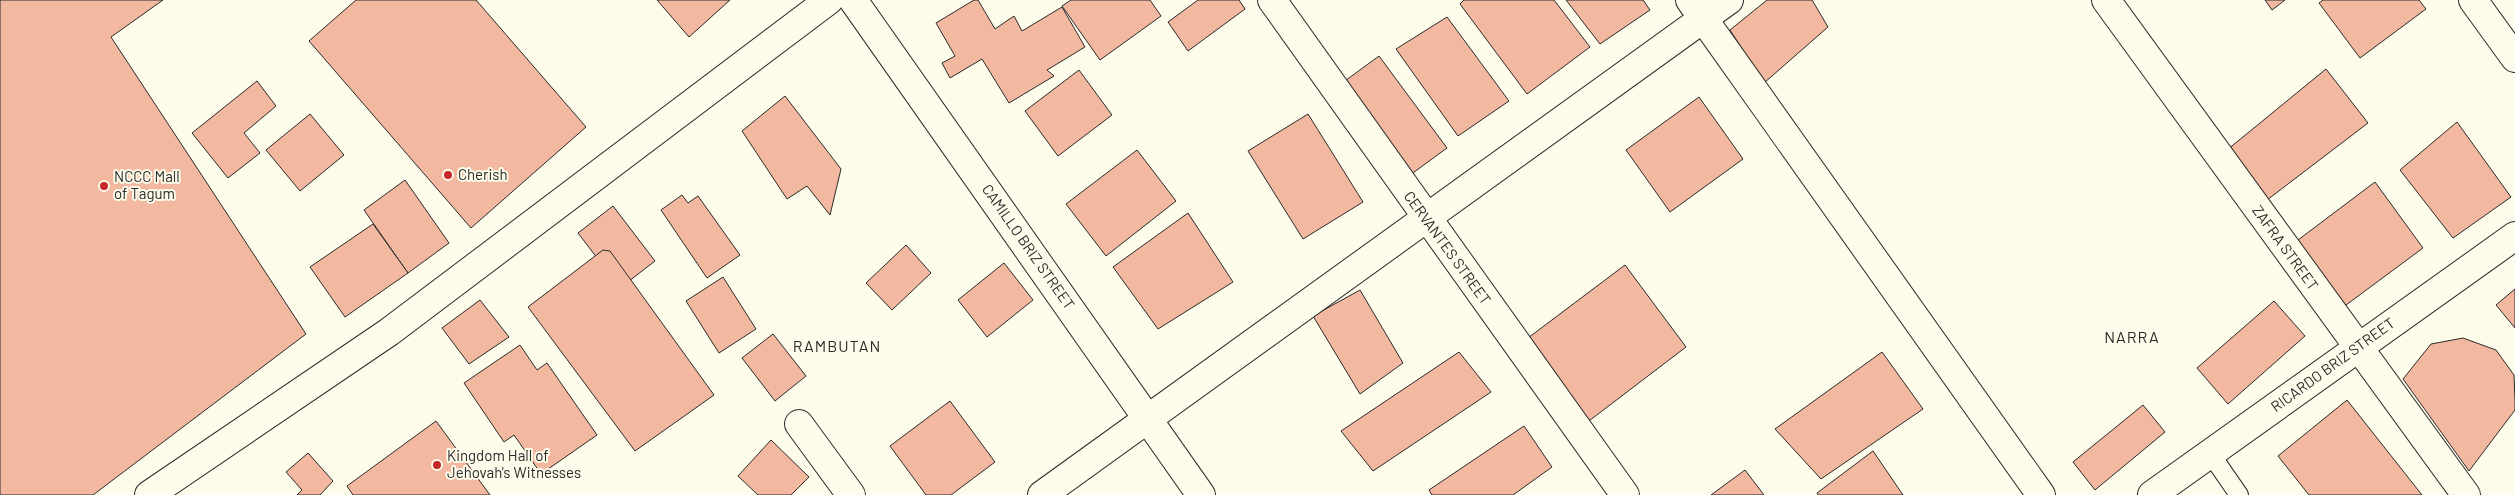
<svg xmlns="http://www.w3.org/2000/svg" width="2515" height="495" font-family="Barlow,sans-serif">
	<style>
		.building { fill: #f2b8a0; stroke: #2b2b2b }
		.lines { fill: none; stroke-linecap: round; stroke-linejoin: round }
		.service-casing { stroke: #2b2b2b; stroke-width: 20 }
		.minor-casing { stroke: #2b2b2b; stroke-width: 30 }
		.tertiary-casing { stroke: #2b2b2b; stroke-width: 30 }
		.service { stroke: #fdfbea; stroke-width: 18 }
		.minor { stroke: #fdfbea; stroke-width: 28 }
		.tertiary { stroke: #fdfbea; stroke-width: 28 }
		.poi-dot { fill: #c62828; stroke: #fdfbea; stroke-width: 2 }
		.labels { text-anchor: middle; stroke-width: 4; stroke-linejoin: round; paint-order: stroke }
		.poi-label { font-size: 15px; fill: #2b2b2b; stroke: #fdfbea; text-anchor: start }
		.street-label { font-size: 15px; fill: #2b2b2b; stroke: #fdfbea }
		.neighbourhood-label { font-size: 16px; letter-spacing: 1px; fill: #2b2b2b; stroke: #fdfbea }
	</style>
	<rect width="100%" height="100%" fill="#fdfbea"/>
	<g class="building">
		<polygon points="0,0 163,0 111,37 306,334 93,495 0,495"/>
		<polygon points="356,0 476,0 586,127 471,228 309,41"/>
		<polygon points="657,0 730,0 689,37"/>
		<polygon points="974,0 978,0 995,29 1014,16 1022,31 1062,7 1085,47 1047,70 1054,76 1009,103 982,59 950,78 942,63 955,56 936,23"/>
		<polygon points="1071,0 1150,0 1161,16 1100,60 1062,6"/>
		<polygon points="1198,0 1239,0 1245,9 1188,51 1168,22"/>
		<polygon points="1464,0 1554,0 1590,47 1527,94 1460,4"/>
		<polygon points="1566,0 1643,0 1650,10 1600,44"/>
		<polygon points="1767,0 1812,0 1828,27 1764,83 1730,30"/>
		<polygon points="2265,0 2285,0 2272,10"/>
		<polygon points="2323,0 2419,0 2426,9 2360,58 2319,3"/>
		<polygon points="1447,17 1509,101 1458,136 1396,49"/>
		<polygon points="1379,56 1447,148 1406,178 1338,86"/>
		<polygon points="2326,69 2368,123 2267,200 2227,150"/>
		<polygon points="1079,70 1112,115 1058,156 1025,111"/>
		<polygon points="257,81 276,106 244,133 260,153 228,178 192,133"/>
		<polygon points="785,96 841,169 830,215 807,186 787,199 742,131"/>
		<polygon points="1699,97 1743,159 1670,212 1626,150"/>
		<polygon points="310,114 344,155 300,191 266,150"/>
		<polygon points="1308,114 1363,202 1303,239 1248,151"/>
		<polygon points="2457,122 2511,197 2453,238 2400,170"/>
		<polygon points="1137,150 1176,201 1106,256 1066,204"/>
		<polygon points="405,180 449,243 408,273 364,210"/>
		<polygon points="2375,182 2423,248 2342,308 2294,243"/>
		<polygon points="682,195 688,203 698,196 740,255 707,278 661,210"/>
		<polygon points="613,206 655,261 620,288 578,233"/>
		<polygon points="1188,213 1233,282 1158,329 1113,267"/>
		<polygon points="373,224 408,273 345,317 310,267"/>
		<polygon points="906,245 931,273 892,310 866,283"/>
		<polygon points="603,250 610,251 714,395 635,451 528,307"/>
		<polygon points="1004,263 1033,300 987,337 958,300"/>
		<polygon points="1625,265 1686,347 1585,424 1524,341"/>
		<polygon points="723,277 756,329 719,353 686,301"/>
		<polygon points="2515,289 2515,328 2496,305"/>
		<polygon points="1360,290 1403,363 1360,394 1313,316"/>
		<polygon points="480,300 509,337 469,364 442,328"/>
		<polygon points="2274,301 2305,336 2228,404 2197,368"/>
		<polygon points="773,334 806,376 775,401 742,358"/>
		<polygon points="2463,338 2496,350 2514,375 2515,402 2515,410 2469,471 2403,379 2431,344"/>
		<polygon points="520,345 537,370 547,363 597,435 541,474 514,435 504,442 464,383"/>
		<polygon points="1459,352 1491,392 1373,471 1341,431"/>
		<polygon points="1882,352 1923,409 1821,479 1775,429"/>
		<polygon points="2347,400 2422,495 2309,495 2278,456"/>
		<polygon points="950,401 995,462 951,495 926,495 890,446"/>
		<polygon points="2143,405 2165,432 2095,490 2073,462"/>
		<polygon points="436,421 490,495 353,495 347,486"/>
		<polygon points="1524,426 1552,467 1513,495 1432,495 1429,490"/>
		<polygon points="771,440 809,477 791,495 758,495 738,476"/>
		<polygon points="1873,451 1903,495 1818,495 1817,493"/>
		<polygon points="308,453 333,481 320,495 297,495 302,490 286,472"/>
		<polygon points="1745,470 1764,495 1711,495"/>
	</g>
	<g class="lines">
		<defs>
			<polyline id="service" points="2210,453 2239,495"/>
			<g id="minor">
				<polyline points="853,0 1201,495"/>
				<polyline points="1272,0 1625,495"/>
				<polyline points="1690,0 2041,495"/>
				<polyline points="2106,0 2466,495"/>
				<polyline points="2473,0 2515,58"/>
				<polyline points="799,424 851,495"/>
				<polyline points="149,495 389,332 829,0"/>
				<polyline points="1042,495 1729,0"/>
			</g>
			<polyline id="tertiary" points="2152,495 2515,236"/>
		</defs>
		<use href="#service" class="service-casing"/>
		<use href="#minor" class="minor-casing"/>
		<use href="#tertiary" class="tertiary-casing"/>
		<use href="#service" class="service"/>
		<use href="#minor" class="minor"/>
		<use href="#tertiary" class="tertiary"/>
	</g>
	<g class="poi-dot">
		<circle cx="448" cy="175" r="5"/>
		<circle cx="104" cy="186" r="5"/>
		<circle cx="437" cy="465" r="5"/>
	</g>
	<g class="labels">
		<g class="poi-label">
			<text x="458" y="180">Cherish</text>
			<text x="114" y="182">NCCC Mall<tspan x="114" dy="17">of Tagum</tspan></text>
			<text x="447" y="461">Kingdom Hall of<tspan x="447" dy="17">Jehovah's Witnesses</tspan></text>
		</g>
		<g class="street-label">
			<text transform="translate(1028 247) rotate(55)" y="5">CAMILLO BRIZ STREET</text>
			<text transform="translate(1447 248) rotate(54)" y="5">CERVANTES STREET</text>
			<text transform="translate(2285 248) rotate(54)" y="5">ZAFRA STREET</text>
			<text transform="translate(2333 365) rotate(-36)" y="5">RICARDO BRIZ STREET</text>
		</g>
		<g class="neighbourhood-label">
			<text x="2132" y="343">NARRA</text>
			<text x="837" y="352">RAMBUTAN</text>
		</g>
	</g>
</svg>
